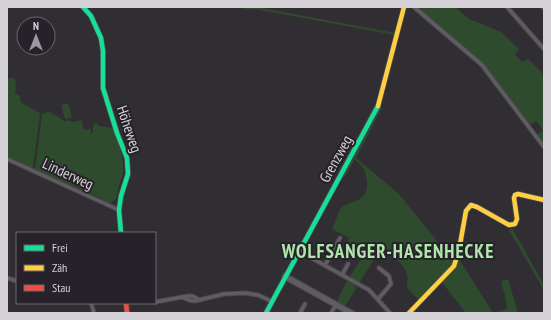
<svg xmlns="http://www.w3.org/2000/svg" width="551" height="320" font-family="'PT Sans Narrow',sans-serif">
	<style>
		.green { fill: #2f4b2d }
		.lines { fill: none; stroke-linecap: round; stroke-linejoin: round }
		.street-casing { stroke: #4e4b50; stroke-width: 5 }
		.fast-casing { stroke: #4e4b50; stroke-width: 6 }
		.slow-casing { stroke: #4e4b50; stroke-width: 6 }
		.jam-casing { stroke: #4e4b50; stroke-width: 6 }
		.street { stroke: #5f5d61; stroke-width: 3 }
		.fast { stroke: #16e098; stroke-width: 4.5 }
		.slow { stroke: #ffcf43; stroke-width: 4.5 }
		.jam { stroke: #f24e42; stroke-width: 4.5 }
		.labels { text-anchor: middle; stroke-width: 4; stroke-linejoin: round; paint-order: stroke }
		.street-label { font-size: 15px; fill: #d5d2d7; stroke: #27222a }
		.district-label { font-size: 19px; font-weight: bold; letter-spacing: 1px; fill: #afe7aa; stroke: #27222a }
	</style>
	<rect width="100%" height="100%" fill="#302e33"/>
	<g class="green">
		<polygon points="240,7 256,7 395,33 395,35 255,9 247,10"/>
		<polygon points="416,7 455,7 469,19 501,32 519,49 515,54 522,62 528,59 544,75 544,145 537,135 543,130 536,121 529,126 482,63"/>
		<polygon points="14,77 16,84 15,93 20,96 20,102 40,113 33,169 7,157 7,79"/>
		<polygon points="68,103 72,118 65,119 61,105"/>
		<path d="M380,107l2,1 -26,50 43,36 55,68 3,1 2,-4 34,54 14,-4 -1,-9 -5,-19 7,-2 10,34h-52l-25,-32 -22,19 -12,-12c0,-4 1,-10 0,-13 -3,-13 -17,-20 -27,-25l-21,33 -10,-5 14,-22 -13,-8 -2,-11 -16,-8c2,-4 7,-18 8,-20 5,-5 13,-6 20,-10 10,-6 8,-22 3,-31 -2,-3 -6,-6 -8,-9l-11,19 -2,-1 11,-20 2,1 -1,-2z"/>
		<path d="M50,112l16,10 1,-2 5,2 10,-2 1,9 3,1 5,-1 -1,5 3,-2v-8l3,-1 3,3 14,2c5,14 12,30 10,45 -1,5 -3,8 -4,12 -2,7 0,11 -6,17l-4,1 -17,-9 -55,-23 -2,-2 7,-55z"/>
		<polygon points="512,228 544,285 544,290 509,230"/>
		<polygon points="347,281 357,287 345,306 337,301"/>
	</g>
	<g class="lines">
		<defs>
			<g id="street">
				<polyline points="414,7 482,65 544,147"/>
				<polyline points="507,7 544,49"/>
				<polyline points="543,7 544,8"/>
				<polyline points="7,159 119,210"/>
				<polyline points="299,251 369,290 390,313"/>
				<polyline points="325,265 340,238"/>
				<polyline points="285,275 353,313"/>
				<polyline points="342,275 348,264"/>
				<polyline points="284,277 349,313"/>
				<polyline points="7,278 17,281"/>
				<polyline points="182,297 189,300 195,301 224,294 245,293 258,295 271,301"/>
				<polyline points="378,299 391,284 389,276 379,268"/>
				<polyline points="155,302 188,296 192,296 200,300"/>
				<polyline points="91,303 94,313"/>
				<polyline points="300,313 305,304"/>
				<polyline points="331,313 336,305"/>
			</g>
			<g id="fast">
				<polyline points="83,7 91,16 101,38 103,51 103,88 117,133 127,158 128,174 121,196 119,210 121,233"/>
				<polyline points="266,313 378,106"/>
			</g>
			<g id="slow">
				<polyline points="378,106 404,7"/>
				<polyline points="409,313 454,266 459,250 466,211 471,205 477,207 509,225 515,224 517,219 514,198 515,195 518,194 544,200"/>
			</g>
			<polyline id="jam" points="126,303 127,313"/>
		</defs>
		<use href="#street" class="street-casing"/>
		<use href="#fast" class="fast-casing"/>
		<use href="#slow" class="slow-casing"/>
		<use href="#jam" class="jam-casing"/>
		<use href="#street" class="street"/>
		<use href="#fast" class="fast"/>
		<use href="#slow" class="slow"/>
		<use href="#jam" class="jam"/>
	</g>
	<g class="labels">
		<g class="street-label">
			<text transform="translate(129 129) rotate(71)" y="5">Höheweg</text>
			<text transform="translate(336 159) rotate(-61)" y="5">Grenzweg</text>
			<text transform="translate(68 174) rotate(25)" y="5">Linderweg</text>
		</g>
		<g class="district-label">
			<text x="388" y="258">WOLFSANGER-HASENHECKE</text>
		</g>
	</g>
	<rect width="551" height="320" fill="none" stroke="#d5d2d7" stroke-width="16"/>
	<rect x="16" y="232" width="140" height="72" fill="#27222a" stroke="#6d686f"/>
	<rect x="24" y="245" width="20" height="6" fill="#16e098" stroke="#6d686f"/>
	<text x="52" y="252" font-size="12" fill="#d5d2d7">Frei</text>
	<rect x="24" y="265" width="20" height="6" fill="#ffcf43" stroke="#6d686f"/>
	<text x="52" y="272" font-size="12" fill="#d5d2d7">Zäh</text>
	<rect x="24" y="285" width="20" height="6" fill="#f24e42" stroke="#6d686f"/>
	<text x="52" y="292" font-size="12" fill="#d5d2d7">Stau</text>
	<g transform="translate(36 36)"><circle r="19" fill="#27222a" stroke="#6d686f"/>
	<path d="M0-3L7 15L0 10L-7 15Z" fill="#9b999e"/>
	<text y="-6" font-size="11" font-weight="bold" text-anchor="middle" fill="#d5d2d7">N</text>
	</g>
</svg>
